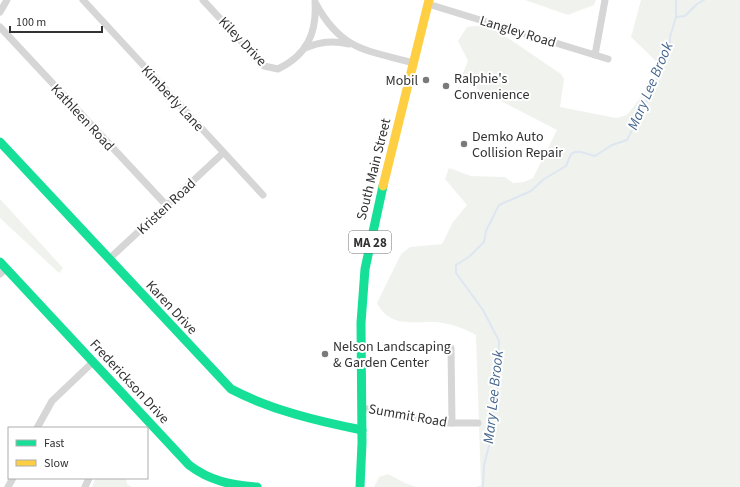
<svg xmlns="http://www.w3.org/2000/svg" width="740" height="487" font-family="'Source Sans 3',sans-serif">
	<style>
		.green { fill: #f0f3ed }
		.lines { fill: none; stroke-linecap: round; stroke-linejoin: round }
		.stream { stroke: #dde6f1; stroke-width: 2 }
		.street { stroke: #d6d6d6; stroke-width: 7 }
		.fast { stroke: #16e098; stroke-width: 9 }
		.slow { stroke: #ffcf43; stroke-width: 9 }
		.poi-dot { fill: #7a7a7a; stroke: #fff; stroke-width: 1.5 }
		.labels { text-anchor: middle; stroke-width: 4; stroke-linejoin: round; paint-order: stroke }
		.shield { fill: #fff; stroke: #707070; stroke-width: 1 }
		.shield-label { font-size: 13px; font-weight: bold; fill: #323232 }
		.street-label { font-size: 14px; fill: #323232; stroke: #fff }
		.poi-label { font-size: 14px; fill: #323232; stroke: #fff; text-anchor: start }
		.water-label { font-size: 15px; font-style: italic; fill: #45668f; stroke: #fff }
	</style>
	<rect width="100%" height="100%" fill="#fff"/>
	<g class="green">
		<polygon points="525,0 596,0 594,5 568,15"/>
		<path d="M641,0h99v487h-264l5,-2 -5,-150c-12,-7 -28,-12 -41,-13 -24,-1 -45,6 -58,-19l24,-49 9,-7 32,-3 11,-22 14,-17 -22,-26 4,-11 22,8 34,1 8,6 11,-1 9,-4 24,-48 -97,-50 8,-19 -10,-20 9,-14 17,-2 15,7 62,42 3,5 -4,28 56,11 11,-3 36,-47 -32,-31z"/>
		<polygon points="0,199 63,268 59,273 0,218"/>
		<polygon points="388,474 407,484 417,487 374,487 379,477"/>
		<polygon points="96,478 126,478 127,484 132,487 92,487"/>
	</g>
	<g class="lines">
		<g class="stream">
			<polyline points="676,17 685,16 697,4 704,0"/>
			<polyline points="483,487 484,465 490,442 492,420 497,391 499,341 483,310 456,273 456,265 470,256 484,242 486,231 499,205 531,191 544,179 566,166 571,154 575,152 581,152 595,156 612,145 627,140 646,103 670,45 670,37 676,17 676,0"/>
		</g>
		<g class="street">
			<polyline points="83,0 263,195"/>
			<path d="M203,0l61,66 14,3c29,-14 39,-36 37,-67"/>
			<path d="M316,4c26,47 50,46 98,59"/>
			<polyline points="428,4 608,59"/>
			<polyline points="0,12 7,0"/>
			<polyline points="0,27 167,206"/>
			<path d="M305,48c15,-6 27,-8 44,-4"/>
			<polyline points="595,55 605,0"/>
			<polyline points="109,259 223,153"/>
			<polyline points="0,274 6,269"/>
			<polyline points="451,348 452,423"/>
			<polyline points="362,408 441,423 478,423"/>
			<polyline points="37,428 52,401 93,362"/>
			<polyline points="8,487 13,478"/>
			<polyline points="85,487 89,478"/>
		</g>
		<g class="fast">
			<path d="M0,142l231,247c40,21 86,32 131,41"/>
			<path d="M0,262l189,203c21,16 42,20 68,22"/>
			<polyline points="360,487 362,443 361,323 365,269 383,186"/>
		</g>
		<polyline class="slow" points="383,186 429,0"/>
	</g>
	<g class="poi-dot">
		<circle cx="426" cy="80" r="4"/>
		<circle cx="446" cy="86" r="4"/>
		<circle cx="464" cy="144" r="4"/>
		<circle cx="325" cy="354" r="4"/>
	</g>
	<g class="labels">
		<rect class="shield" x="349" y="231" width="42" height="22" rx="3"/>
		<g class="shield-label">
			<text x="370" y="247">MA 28</text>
		</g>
		<g class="street-label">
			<text transform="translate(518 31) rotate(17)" y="5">Langley Road</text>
			<text transform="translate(243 41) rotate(46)" y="5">Kiley Drive</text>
			<text transform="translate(173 98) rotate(47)" y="5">Kimberly Lane</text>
			<text transform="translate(83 117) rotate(47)" y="5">Kathleen Road</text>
			<text transform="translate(373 169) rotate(-76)" y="5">South Main Street</text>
			<text transform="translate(166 206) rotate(-43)" y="5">Kristen Road</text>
			<text transform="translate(172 307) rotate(47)" y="5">Karen Drive</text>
			<text transform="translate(130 381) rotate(47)" y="5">Frederickson Drive</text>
			<text transform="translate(408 415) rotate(10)" y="5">Summit Road</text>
		</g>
		<g class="poi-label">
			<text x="454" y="83">Ralphie's<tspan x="454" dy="16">Convenience</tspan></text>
			<text x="418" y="85" text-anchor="end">Mobil</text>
			<text x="472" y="141">Demko Auto<tspan x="472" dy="16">Collision Repair</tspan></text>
			<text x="333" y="351">Nelson Landscaping<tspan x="333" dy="16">&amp; Garden Center</tspan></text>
		</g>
		<g class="water-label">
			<text transform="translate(650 86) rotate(-67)" y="5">Mary Lee Brook</text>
			<text transform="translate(493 397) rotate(-84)" y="5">Mary Lee Brook</text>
		</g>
	</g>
	<rect x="8" y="427" width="140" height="52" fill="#ffffff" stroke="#adadad"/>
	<rect x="16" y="440" width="20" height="6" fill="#16e098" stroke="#adadad"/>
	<text x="44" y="447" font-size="12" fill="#323232">Fast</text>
	<rect x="16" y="460" width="20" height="6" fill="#ffcf43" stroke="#adadad"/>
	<text x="44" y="467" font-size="12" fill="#323232">Slow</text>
	<path d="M10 26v6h92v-6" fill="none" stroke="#323232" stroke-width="2"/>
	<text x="16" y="26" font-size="12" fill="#323232" stroke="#ffffff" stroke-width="3" paint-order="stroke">100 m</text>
</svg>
